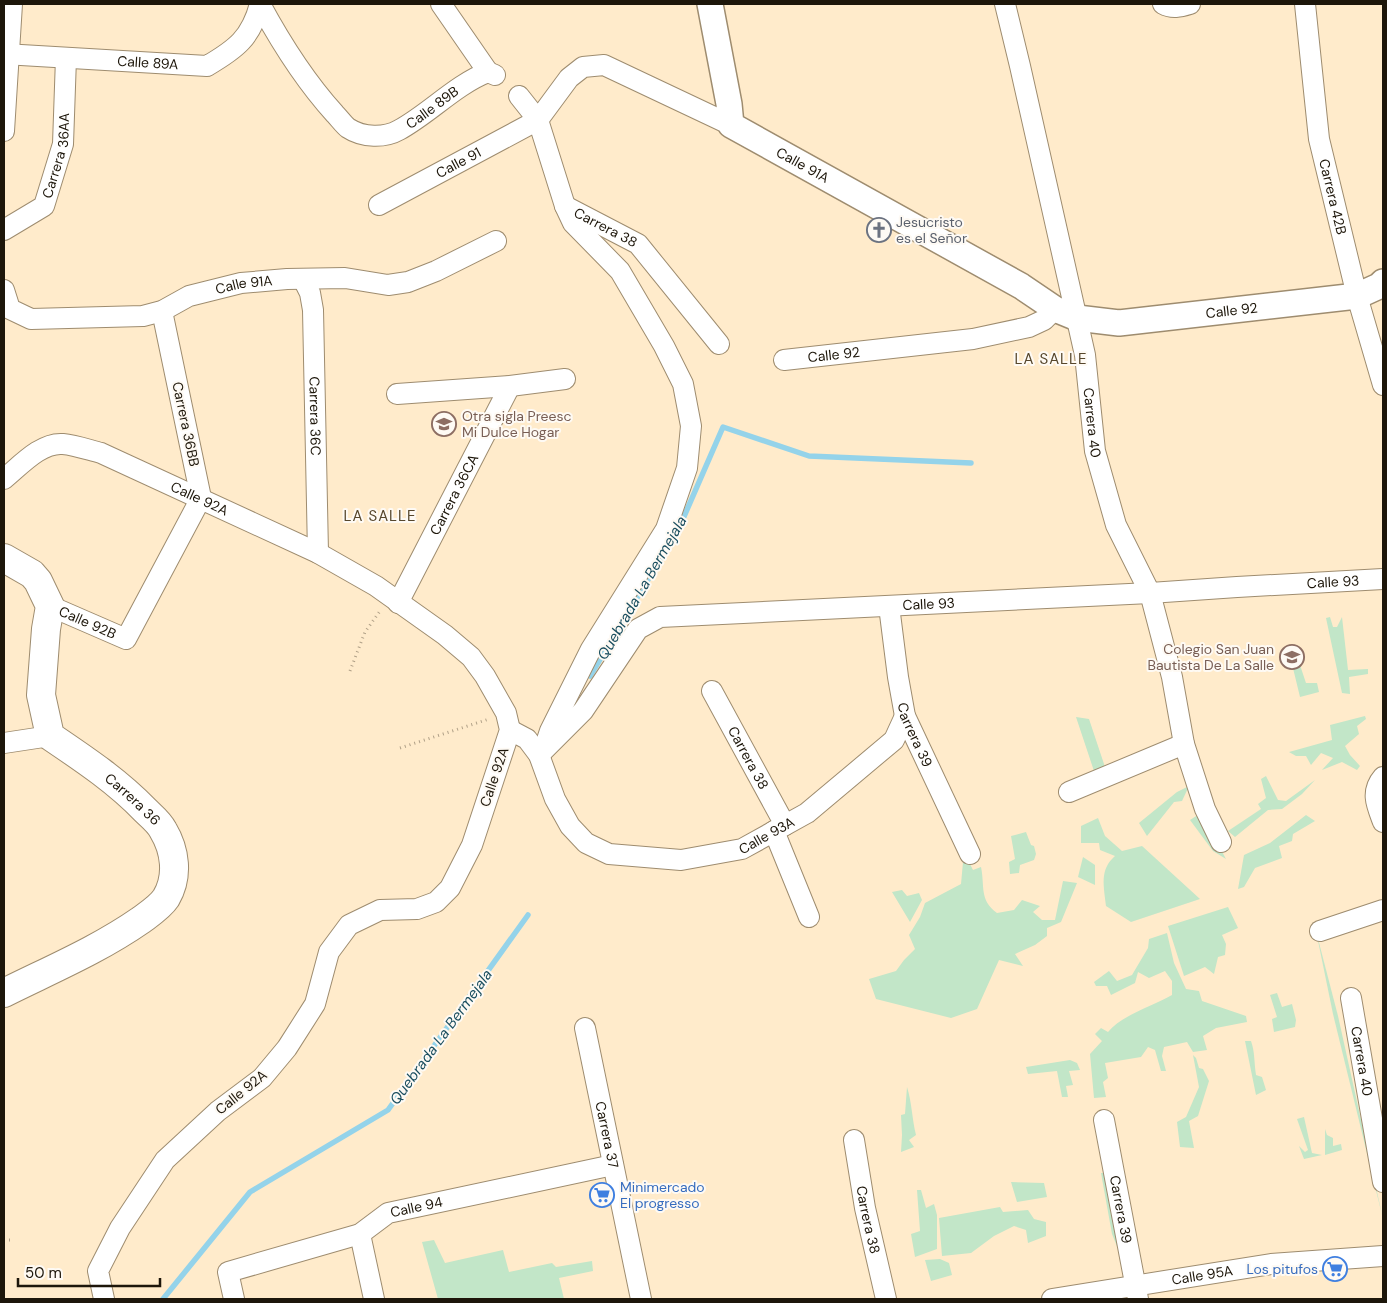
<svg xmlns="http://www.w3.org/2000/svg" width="1387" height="1303" font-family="'DM Sans',sans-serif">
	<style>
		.green { fill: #c2e6c8 }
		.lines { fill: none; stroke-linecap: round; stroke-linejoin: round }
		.stream { stroke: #94d3ea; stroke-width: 5.5 }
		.minor-casing { stroke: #9e8c6f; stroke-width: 22 }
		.tertiary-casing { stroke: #9e8c6f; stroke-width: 28 }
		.secondary-casing { stroke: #9e8c6f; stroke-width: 30 }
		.path { stroke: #b1a188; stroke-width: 3; stroke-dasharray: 1 4; stroke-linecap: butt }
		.minor { stroke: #fff; stroke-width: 20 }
		.tertiary { stroke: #fff; stroke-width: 25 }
		.secondary { stroke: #fff; stroke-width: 28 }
		.labels { text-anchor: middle; stroke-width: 4; stroke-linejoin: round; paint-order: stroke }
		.street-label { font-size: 14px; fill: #1d160a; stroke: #fefaf4 }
		.worship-label { font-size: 14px; fill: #5b616d; stroke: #fefaf4; text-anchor: start }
		.education-label { font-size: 14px; fill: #785e54; stroke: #fefaf4; text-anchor: start }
		.shop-label { font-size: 14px; fill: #366cbe; stroke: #fefaf4; text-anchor: start }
		.neighbourhood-label { font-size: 15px; letter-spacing: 1px; fill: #57472c; stroke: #fefaf4 }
		.water-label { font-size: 15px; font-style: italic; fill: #1a4e5f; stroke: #fefaf4 }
	</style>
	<rect width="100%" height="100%" fill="#ffebcb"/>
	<g class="green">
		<polygon points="1330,617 1333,627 1337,627 1342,617 1348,670 1368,669 1368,674 1349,677 1350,694 1342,693 1326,618"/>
		<polygon points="1299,662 1306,683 1317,683 1319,692 1300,697 1292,664"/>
		<polygon points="1365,716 1366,719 1357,726 1359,734 1345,746 1350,755 1360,766 1357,770 1342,762 1322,770 1333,758 1321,753 1311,765 1306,756 1296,756 1289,752 1332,740 1330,725"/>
		<polygon points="1076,717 1089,719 1107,773 1095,774"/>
		<polygon points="1266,776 1278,800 1286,801 1315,780 1302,794 1282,809 1268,810 1235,837 1228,831 1261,809 1258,804 1266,798 1261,779"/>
		<polygon points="1189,786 1182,801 1174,802 1147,836 1139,823 1177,792"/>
		<polygon points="1201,813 1226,859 1213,851 1190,820"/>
		<polygon points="1306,815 1315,821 1293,834 1292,841 1279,846 1282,858 1255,868 1244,887 1238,889 1244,855 1270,843"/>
		<path d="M1098,818l7,18 17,15 20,-5 58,53 -69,23 -25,-16c-2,-20 -7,-36 9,-50l-15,-6 -1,-7h-18v-17z"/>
		<polygon points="1026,832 1031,845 1034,846 1036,854 1034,860 1020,865 1019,873 1010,874 1009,862 1015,859 1011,836"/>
		<polygon points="1083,857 1095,865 1095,885 1078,877"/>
		<path d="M968,860l5,10 8,-3c4,19 -2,33 16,46l17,-3 8,-10 18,6 -7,6 9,8h13l8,-39 14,2 -16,39 -14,6v8l-12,9 -20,9 8,12 -24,-6 -22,49 -26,9 -75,-19 -7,-20 27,-8 8,-11 11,-11 -6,-14 11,-18 5,-14 36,-19 2,-22z"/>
		<polygon points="902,890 907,896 919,893 922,900 910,922 892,892"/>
		<polygon points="1228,907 1238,928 1222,935 1226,944 1225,955 1218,957 1214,974 1205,967 1184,976 1168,926"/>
		<polygon points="1316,931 1338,1016 1383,1219 1333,1014"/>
		<path d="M1167,933l7,30 12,26 13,2 3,10 44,15 1,6 -31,6 -13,8 4,14 -14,2 -6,-10 -23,5 -2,9 4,15h-5l-6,-21 -7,-3 -7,10 -36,6 3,15 -5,4 3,15 -12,1 -4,-44 12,-13 -7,-7 6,-6 7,4c14,-17 45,-26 64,-37v-14l-7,-10 -16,7 -11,-6 -3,11 -24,12 -4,-9h-11l-2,-4 15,-11 8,10 15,-6 16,-27 1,-9z"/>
		<polygon points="1277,993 1282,1007 1292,1004 1296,1020 1295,1027 1274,1032 1272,1019 1277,1017 1270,995"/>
		<path d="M1245,1041h6c4,11 3,22 5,34l6,2 4,13 -10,5z"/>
		<polygon points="1193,1055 1196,1058 1199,1068 1203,1069 1209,1081 1198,1116 1189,1121 1194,1148 1180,1147 1177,1122 1186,1117 1199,1087"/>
		<polygon points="1070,1060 1077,1063 1080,1070 1069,1071 1073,1085 1066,1086 1068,1097 1062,1097 1057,1071 1028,1074 1026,1067"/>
		<path d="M907,1087c5,16 5,32 9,48l-7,5 5,7 -13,5 1,-17 -1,-20 4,-1z"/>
		<polygon points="1304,1117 1312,1153 1322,1155 1304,1159 1299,1146 1305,1152 1308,1150 1297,1119"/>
		<polygon points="1325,1129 1327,1135 1333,1138 1333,1146 1341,1144 1342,1150 1325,1155"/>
		<polygon points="1101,1173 1110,1173 1130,1278 1112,1234"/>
		<polygon points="1011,1182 1044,1183 1047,1197 1017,1202"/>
		<polygon points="917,1190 921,1190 926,1208 934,1204 937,1215 937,1249 915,1257 911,1234 920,1231"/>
		<polygon points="1000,1207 1003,1212 1028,1210 1034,1219 1046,1222 1046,1236 1028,1243 1026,1230 1014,1226 994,1236 971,1253 942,1256 939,1218"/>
		<polygon points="434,1240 445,1263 503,1250 509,1272 552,1263 556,1267 592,1261 593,1271 559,1278 564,1299 438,1299 422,1242"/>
		<polygon points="940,1259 949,1263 952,1275 931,1281 925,1260"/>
	</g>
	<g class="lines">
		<g class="stream">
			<polyline points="590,676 679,528 723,427 809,456 971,463"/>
			<polyline points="163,1299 250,1192 388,1110 528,915"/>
		</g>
		<defs>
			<g id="minor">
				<path id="s1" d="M260,4c21,39 46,78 75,110 4,4 9,11 13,14 15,10 37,10 51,2 31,-17 56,-45 89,-58l7,3"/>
				<polyline points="441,4 488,72"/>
				<path id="s2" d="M1005,4l15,62 65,289 10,96 21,74 34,68 22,84 12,67 21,65 16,33"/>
				<path d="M1163,4c9,5 17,3 27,0"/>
				<path id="s3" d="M1305,4l14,135 38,157 26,89"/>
				<path id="s4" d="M4,54l203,12c29,-17 44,-28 53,-62"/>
				<polyline points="519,96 538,120 565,206 573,223 620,271 664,346 683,384 691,426 687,468 666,529 591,649 550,731 547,740"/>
				<polyline points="4,131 12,4"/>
				<path id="s5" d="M379,205l159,-85 31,-42 14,-11 21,-2 127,60"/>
				<path id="s6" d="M565,206l73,38 81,100"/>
				<path id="s7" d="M4,230l40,-24 19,-62 3,-86"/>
				<path id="s8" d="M303,279l7,14 3,17 5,243"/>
				<path id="s9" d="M4,290l6,19 21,10 112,-3 19,-5 27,-15 52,-13 46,-4 58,-1 43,7 20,-3 28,-11 60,-30"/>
				<path id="s10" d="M784,360l189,-21 56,-12 15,-7 11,-11"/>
				<polyline points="397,394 510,386 565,379"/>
				<path id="s11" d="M4,479c16,-13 37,-37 59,-35 12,1 26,6 38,9l217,100 58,33 69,49 26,22 14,19 21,37 4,17 -38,115 -22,43 -14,14 -19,7 -37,1 -31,15 -20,27 -14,52 -28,44 -25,30 -44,33 -53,49 -45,68 -22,43 6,28"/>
				<path id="s12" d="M398,603l112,-217"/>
				<path id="s13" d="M50,606l76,33 75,-141 -39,-187"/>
				<path id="s14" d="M889,606l9,71 7,39 65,138"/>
				<path id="s15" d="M712,691l73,134"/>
				<path id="s16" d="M510,730l17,9 12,16 16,44 15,27 16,17 23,11 72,6 61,-11 65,-36 87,-73 11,-24"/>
				<polyline points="4,743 50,736"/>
				<path id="s17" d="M539,755l44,-44 55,-82 22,-12 490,-24 87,-6 146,-8"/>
				<path d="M1383,777c-13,15 -6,29 0,45"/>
				<polyline points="1069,792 1184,744"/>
				<polyline points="774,831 809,917"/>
				<polyline points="1320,931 1383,910"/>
				<path id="s18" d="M1351,998l32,184"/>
				<path id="s19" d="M585,1028l56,271"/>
				<path id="s20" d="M1104,1120l34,179"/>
				<path id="s21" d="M854,1140l11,68 21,91"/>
				<polyline points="360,1234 374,1299"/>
				<path id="s22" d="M234,1299l-6,-27 132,-38 28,-21 225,-48"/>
				<path id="s23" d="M1052,1299l219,-35 112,-8"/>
			</g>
			<g id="tertiary">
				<path id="s24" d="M710,4l19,100 2,21 290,161 34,23 22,9 42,5 238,-27 22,-10 4,-4"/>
			</g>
			<g id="secondary">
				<path id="s25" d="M4,558l28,16 6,7 12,25 -4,23 -5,66 9,41c34,23 67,45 95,74 6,6 14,12 18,20 12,20 16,46 3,68 -6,9 -17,16 -25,22 -43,30 -91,50 -137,73"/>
			</g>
		</defs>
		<use href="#minor" class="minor-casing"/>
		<use href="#tertiary" class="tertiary-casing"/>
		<use href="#secondary" class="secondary-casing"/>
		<g class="path">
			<polyline points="350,671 365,632 380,611"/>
			<polyline points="400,748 489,719"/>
			<polyline points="4,1240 14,1240"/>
		</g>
		<use href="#minor" class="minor"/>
		<use href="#tertiary" class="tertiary"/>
		<use href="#secondary" class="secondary"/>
	</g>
	<defs>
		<symbol id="church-ring" viewBox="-11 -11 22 22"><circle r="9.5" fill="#fefaf4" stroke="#6b7280" stroke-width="1.5"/><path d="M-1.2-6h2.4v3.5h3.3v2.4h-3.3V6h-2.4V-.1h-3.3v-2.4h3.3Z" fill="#6b7280"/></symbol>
		<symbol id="school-ring" viewBox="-11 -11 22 22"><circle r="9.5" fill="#fefaf4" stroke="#8d6e63" stroke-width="1.5"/><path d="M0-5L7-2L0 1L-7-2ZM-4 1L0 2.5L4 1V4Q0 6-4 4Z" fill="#8d6e63"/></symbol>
		<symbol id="supermarket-ring" viewBox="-11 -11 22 22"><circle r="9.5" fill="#fefaf4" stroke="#3f7fe0" stroke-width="1.5"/><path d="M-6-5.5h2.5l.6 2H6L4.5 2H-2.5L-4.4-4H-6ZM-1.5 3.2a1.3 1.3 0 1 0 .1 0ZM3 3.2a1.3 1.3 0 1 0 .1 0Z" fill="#3f7fe0"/></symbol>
	</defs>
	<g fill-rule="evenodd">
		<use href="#church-ring" x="865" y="216" width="28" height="28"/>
		<use href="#school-ring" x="430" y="410" width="28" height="28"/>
		<use href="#school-ring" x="1278" y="643" width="28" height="28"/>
		<use href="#supermarket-ring" x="588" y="1181" width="28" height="28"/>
		<use href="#supermarket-ring" x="1321" y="1255" width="28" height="28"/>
	</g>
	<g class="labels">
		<g class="street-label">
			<text dy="5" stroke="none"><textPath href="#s4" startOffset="144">Calle 89A</textPath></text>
			<text dy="5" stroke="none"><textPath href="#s1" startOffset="246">Calle 89B</textPath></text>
			<text dy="5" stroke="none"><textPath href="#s7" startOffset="99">Carrera 36AA</textPath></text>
			<text dy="5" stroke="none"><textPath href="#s5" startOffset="90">Calle 91</textPath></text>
			<text dy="5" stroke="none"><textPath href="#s24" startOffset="205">Calle 91A</textPath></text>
			<text dy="5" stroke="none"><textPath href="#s3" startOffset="195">Carrera 42B</textPath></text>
			<text dy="5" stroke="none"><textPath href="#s6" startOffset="46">Carrera 38</textPath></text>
			<text dy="5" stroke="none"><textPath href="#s9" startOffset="262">Calle 91A</textPath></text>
			<text dy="5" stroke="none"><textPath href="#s24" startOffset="675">Calle 92</textPath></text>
			<text dy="5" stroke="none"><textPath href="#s10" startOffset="50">Calle 92</textPath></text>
			<text dy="5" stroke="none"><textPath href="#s8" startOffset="139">Carrera 36C</textPath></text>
			<text dy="5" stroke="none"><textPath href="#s2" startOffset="428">Carrera 40</textPath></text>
			<text transform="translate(186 424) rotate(78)" y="5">Carrera 36BB</text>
			<text dy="5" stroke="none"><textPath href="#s12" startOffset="122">Carrera 36CA</textPath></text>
			<text dy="5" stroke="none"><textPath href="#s11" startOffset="218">Calle 92A</textPath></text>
			<text dy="5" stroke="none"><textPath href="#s17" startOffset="860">Calle 93</textPath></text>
			<text dy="5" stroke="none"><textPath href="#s17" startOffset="455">Calle 93</textPath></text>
			<text dy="5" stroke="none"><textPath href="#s13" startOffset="41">Calle 92B</textPath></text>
			<text dy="5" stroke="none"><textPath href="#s14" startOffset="132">Carrera 39</textPath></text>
			<text dy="5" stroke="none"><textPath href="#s15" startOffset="76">Carrera 38</textPath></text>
			<text transform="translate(494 777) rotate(-71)" y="5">Calle 92A</text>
			<text dy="5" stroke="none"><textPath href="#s25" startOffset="305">Carrera 36</textPath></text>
			<text dy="5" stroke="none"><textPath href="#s16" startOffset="328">Calle 93A</textPath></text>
			<text dy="5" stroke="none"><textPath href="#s18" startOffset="64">Carrera 40</textPath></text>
			<text transform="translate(241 1092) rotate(-39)" y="5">Calle 92A</text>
			<text dy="5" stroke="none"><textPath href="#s19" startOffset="109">Carrera 37</textPath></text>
			<text dy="5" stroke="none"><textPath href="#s22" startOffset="229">Calle 94</textPath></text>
			<text dy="5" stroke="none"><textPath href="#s20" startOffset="91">Carrera 39</textPath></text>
			<text dy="5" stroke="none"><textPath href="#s21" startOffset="81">Carrera 38</textPath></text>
			<text dy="5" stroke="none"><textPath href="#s23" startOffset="152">Calle 95A</textPath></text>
		</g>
		<g class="worship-label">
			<text x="896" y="227">Jesucristo<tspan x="896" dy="16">es el Señor</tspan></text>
		</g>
		<g class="education-label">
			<text x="462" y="421">Otra sigla Preesc<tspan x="462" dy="16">Mi Dulce Hogar</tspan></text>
			<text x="1274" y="654" text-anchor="end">Colegio San Juan<tspan x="1274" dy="16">Bautista De La Salle</tspan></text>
		</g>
		<g class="shop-label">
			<text x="620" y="1192">Minimercado<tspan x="620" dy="16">El progresso</tspan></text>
			<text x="1318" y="1274" text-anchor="end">Los pitufos</text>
		</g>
		<g class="neighbourhood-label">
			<text x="1051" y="364">LA SALLE</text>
			<text x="380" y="521">LA SALLE</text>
		</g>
		<g class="water-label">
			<text transform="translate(642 588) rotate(-60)" y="5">Quebrada La Bermejala</text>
			<text transform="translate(441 1037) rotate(-54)" y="5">Quebrada La Bermejala</text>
		</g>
	</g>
	<rect width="1387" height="1303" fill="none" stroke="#1d160a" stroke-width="10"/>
	<path d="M18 1278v8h142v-8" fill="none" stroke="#1d160a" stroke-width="2.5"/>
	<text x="25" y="1278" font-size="15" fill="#1d160a" stroke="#fefaf4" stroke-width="4" paint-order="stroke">50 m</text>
</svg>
